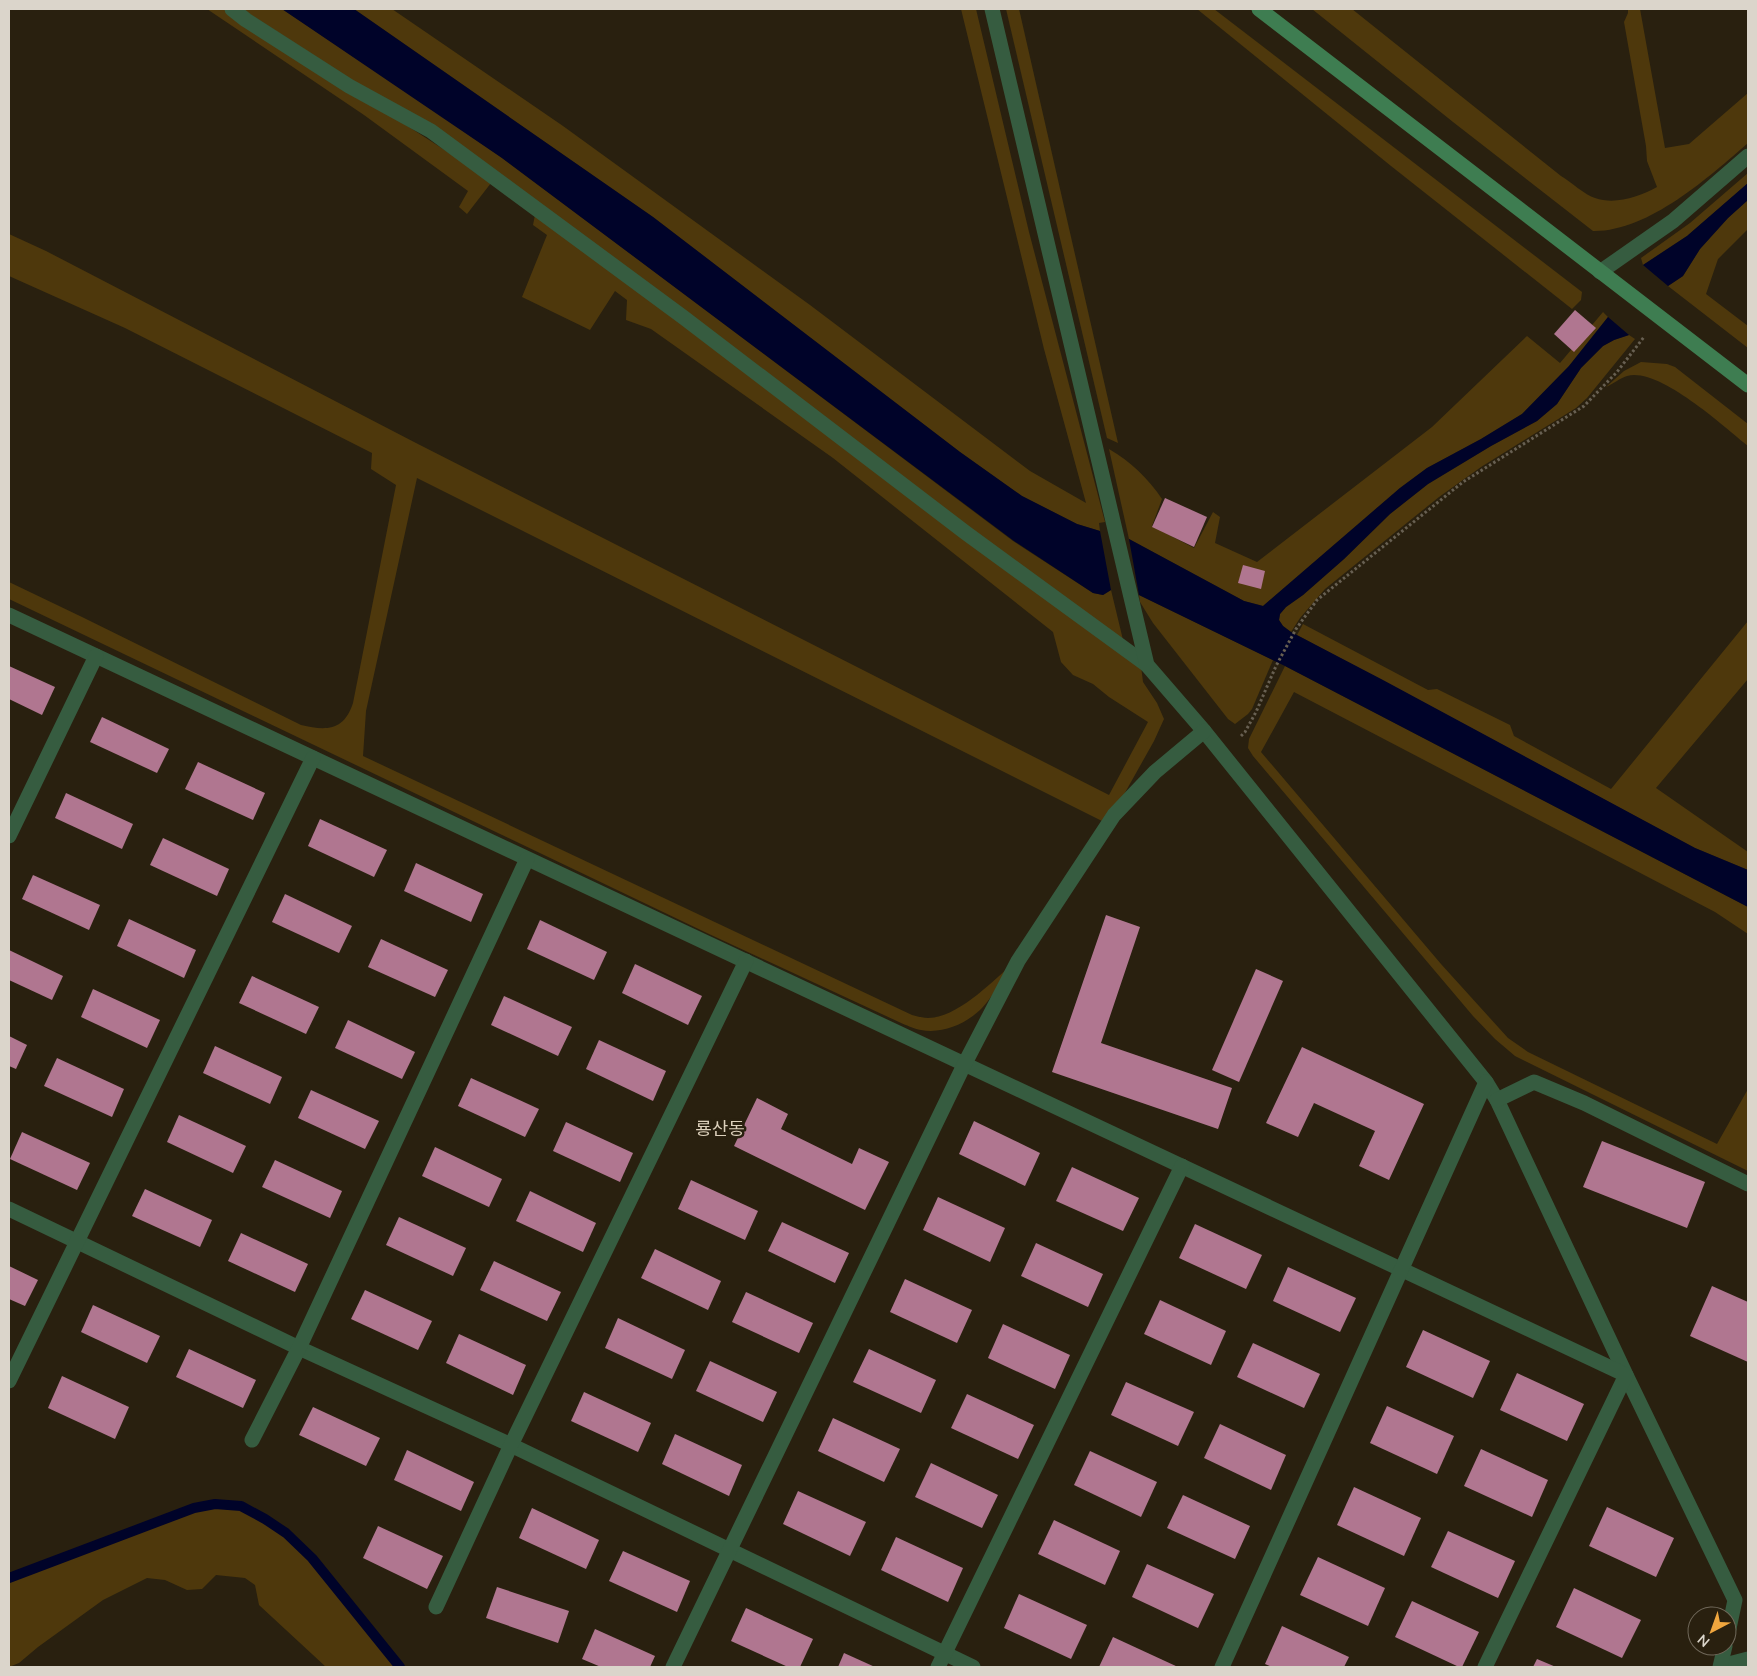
<svg xmlns="http://www.w3.org/2000/svg" width="1757" height="1676" font-family="Mulish,'Noto Sans KR',sans-serif">
	<style>
		.green { fill: #4e380c }
		.water { fill: #000329 }
		.lines { fill: none; stroke-linecap: round; stroke-linejoin: round }
		.stream { stroke: #000329; stroke-width: 10 }
		.building { fill: #b07690 }
		.path { stroke: #686052; stroke-width: 3; stroke-dasharray: 2.5 2.5; stroke-linecap: butt }
		.street { stroke: #365c40; stroke-width: 15 }
		.secondary { stroke: #3e7d51; stroke-width: 15 }
		.labels { text-anchor: middle; stroke-width: 5; stroke-linejoin: round; paint-order: stroke }
		.quarter-label { font-size: 18px; fill: #ddd1bc; stroke: #29200f }
	</style>
	<rect width="100%" height="100%" fill="#29200f"/>
	<g class="green">
		<polygon points="207,9 226,9 457,158 491,183 467,214 459,207 468,191 364,115"/>
		<polygon points="242,9 282,9 416,98 502,158 639,260 1013,541 1093,593 1103,595 1111,590 1124,644 369,91"/>
		<polygon points="354,9 392,9 563,126 810,305 1030,471 1086,503 1044,349 961,9 976,9 1029,232 1105,522 1099,523 1100,531 1077,524 1022,496 960,452 653,217"/>
		<polygon points="1006,9 1019,9 1118,443 1107,438"/>
		<polygon points="1197,9 1214,9 1582,292 1581,300 1572,309 1391,166"/>
		<path d="M1312,9h40l209,167c10,6 24,19 34,22 20,7 44,-1 62,-11l-10,-26 -1,-15 -22,-124 4,-9v-4h12l25,139 24,-4 59,-51v50c-39,34 -100,89 -155,88l-140,-109z"/>
		<polygon points="1748,173 1748,183 1687,236 1643,265 1641,258 1690,223"/>
		<polygon points="1748,200 1748,229 1718,259 1706,294 1748,326 1748,348 1668,286 1683,276 1700,249 1728,218"/>
		<path d="M535,215l606,451 2,16 14,21 7,16 -10,22 -32,57 -20,23 -685,-343 -51,233 -3,45 549,259c5,1 10,3 16,3 28,0 62,-34 82,-52 -8,13 -18,32 -28,42 -16,16 -39,26 -61,22 -7,-1 -15,-5 -22,-8l-190,-88 -700,-335v-17l73,35 219,108c25,6 43,6 52,-22l43,-218 -25,-16 1,-16 -247,-125 -116,-52v-42l37,17 370,192 693,352 39,-73 -39,-25 -16,-13 -20,-9 -12,-13 -8,-30 -220,-174 -182,-129 -25,-9 1,-20 -12,-9 -25,39 -68,-33 25,-62 -14,-10z"/>
		<path d="M1603,312l5,5 -39,49 -47,48 -41,25 -54,29 -27,20 -137,118 -19,-5 -115,-62 -20,-90c22,13 39,29 53,50l-10,27 42,22 19,-36 7,5 -5,26 42,19 175,-135 95,-91 33,27z"/>
		<polygon points="1629,335 1635,339 1587,398 1576,408 1481,467 1439,497 1325,589 1300,618 1291,632 1283,626 1279,620 1280,614 1286,607 1303,595 1344,559 1390,514 1428,484 1491,446 1537,421 1557,404 1581,368 1603,346 1614,340"/>
		<path d="M1641,362l26,2 8,3 73,57v22c-25,-20 -89,-79 -121,-70 -7,2 -14,8 -21,11l18,-16z"/>
		<polygon points="1139,595 1273,660 1252,709 1248,714 1235,724 1228,719 1153,623 1140,602"/>
		<polygon points="1748,621 1748,679 1656,788 1748,852 1748,870 1695,848 1297,635 1303,624 1428,690 1437,689 1510,725 1514,736 1611,789"/>
		<polygon points="1285,666 1748,907 1748,934 1715,912 1294,692 1261,752 1441,964 1508,1038 1528,1052 1717,1144 1748,1089 1748,1171 1515,1056 1495,1039 1473,1016 1253,756 1248,748 1249,739"/>
		<polygon points="215,1507 240,1509 264,1521 284,1536 309,1560 397,1667 326,1667 259,1605 255,1585 245,1578 216,1575 202,1589 187,1590 165,1580 147,1578 103,1600 38,1647 19,1663 9,1667 9,1581 195,1510"/>
	</g>
	<g class="water">
		<polygon points="282,9 354,9 653,217 960,452 1022,496 1077,524 1100,531 1111,590 1103,595 1093,593 1014,541 502,158"/>
		<polygon points="1748,183 1748,200 1728,218 1700,249 1683,276 1668,286 1643,265 1687,236"/>
		<polygon points="1608,317 1629,335 1614,340 1603,346 1581,368 1557,404 1537,421 1491,446 1428,484 1390,514 1344,559 1303,595 1286,607 1280,614 1279,620 1283,626 1291,632 1383,680 1695,848 1748,870 1748,907 1285,666 1139,595 1129,539 1244,601 1263,606 1400,488 1427,468 1481,439 1522,414 1569,366"/>
	</g>
	<g class="lines">
		<polyline class="stream" points="9,1578 194,1508 215,1504 241,1506 265,1519 286,1533 312,1558 400,1667"/>
	</g>
	<g class="building">
		<polygon points="1575,310 1596,328 1574,352 1554,334"/>
		<polygon points="1165,498 1207,517 1194,547 1152,527"/>
		<polygon points="1243,565 1265,571 1261,589 1238,583"/>
		<polygon points="9,666 55,687 42,715 9,699"/>
		<polygon points="102,717 169,749 157,773 90,742"/>
		<polygon points="198,762 265,793 253,820 185,789"/>
		<polygon points="66,793 133,824 122,849 55,818"/>
		<polygon points="320,819 387,850 374,877 308,846"/>
		<polygon points="163,838 229,869 217,896 150,865"/>
		<polygon points="416,863 483,894 471,922 404,891"/>
		<polygon points="33,875 100,905 89,930 22,899"/>
		<polygon points="285,894 352,926 339,953 272,922"/>
		<polygon points="1106,915 1140,927 1101,1043 1232,1088 1218,1129 1052,1072"/>
		<polygon points="129,919 196,950 184,978 117,946"/>
		<polygon points="540,920 607,952 594,980 527,949"/>
		<polygon points="381,939 448,970 435,997 368,967"/>
		<polygon points="9,950 63,976 52,1000 9,980"/>
		<polygon points="635,964 702,996 688,1025 622,993"/>
		<polygon points="1256,969 1283,981 1239,1082 1212,1070"/>
		<polygon points="252,976 319,1007 306,1034 239,1003"/>
		<polygon points="93,989 160,1020 147,1048 81,1017"/>
		<polygon points="504,996 572,1027 558,1056 491,1025"/>
		<polygon points="348,1020 415,1052 402,1079 335,1048"/>
		<polygon points="9,1036 27,1045 16,1069 9,1066"/>
		<polygon points="599,1040 666,1071 653,1101 586,1069"/>
		<polygon points="215,1046 282,1077 270,1104 203,1073"/>
		<polygon points="1302,1047 1424,1104 1389,1180 1359,1166 1375,1131 1314,1103 1298,1137 1266,1123"/>
		<polygon points="57,1058 124,1089 112,1117 44,1086"/>
		<polygon points="471,1078 539,1109 525,1137 458,1106"/>
		<polygon points="311,1090 379,1121 365,1149 298,1118"/>
		<polygon points="757,1098 788,1114 781,1129 852,1164 859,1148 889,1162 865,1210 734,1146"/>
		<polygon points="179,1115 246,1146 233,1173 167,1142"/>
		<polygon points="974,1121 1040,1153 1025,1186 959,1154"/>
		<polygon points="566,1122 633,1153 620,1182 553,1151"/>
		<polygon points="22,1132 90,1163 77,1190 10,1159"/>
		<polygon points="1602,1141 1705,1182 1687,1228 1583,1187"/>
		<polygon points="435,1147 502,1179 489,1207 422,1176"/>
		<polygon points="275,1160 342,1191 330,1218 262,1187"/>
		<polygon points="1072,1167 1139,1198 1123,1231 1056,1201"/>
		<polygon points="691,1180 758,1211 745,1240 678,1209"/>
		<polygon points="145,1189 212,1220 200,1247 132,1216"/>
		<polygon points="530,1191 596,1223 583,1252 516,1221"/>
		<polygon points="938,1197 1005,1228 990,1262 923,1230"/>
		<polygon points="399,1217 466,1248 453,1276 386,1245"/>
		<polygon points="782,1222 849,1253 835,1283 768,1251"/>
		<polygon points="1195,1224 1262,1255 1246,1289 1179,1258"/>
		<polygon points="241,1233 308,1264 295,1292 228,1261"/>
		<polygon points="1036,1243 1103,1274 1088,1307 1021,1276"/>
		<polygon points="655,1249 721,1281 708,1310 641,1278"/>
		<polygon points="494,1261 561,1292 547,1321 480,1290"/>
		<polygon points="9,1266 38,1280 25,1306 9,1299"/>
		<polygon points="1288,1267 1356,1298 1340,1332 1273,1301"/>
		<polygon points="905,1279 972,1310 957,1343 890,1312"/>
		<polygon points="1712,1286 1748,1302 1748,1362 1690,1336"/>
		<polygon points="365,1290 432,1321 418,1350 351,1319"/>
		<polygon points="746,1292 813,1323 799,1353 732,1322"/>
		<polygon points="1160,1300 1226,1331 1211,1365 1144,1334"/>
		<polygon points="93,1305 160,1336 147,1363 81,1332"/>
		<polygon points="618,1318 685,1350 672,1379 605,1348"/>
		<polygon points="1003,1324 1070,1355 1055,1389 988,1358"/>
		<polygon points="1423,1330 1490,1361 1473,1398 1406,1367"/>
		<polygon points="459,1334 526,1365 513,1395 446,1363"/>
		<polygon points="1253,1343 1320,1374 1304,1408 1237,1377"/>
		<polygon points="189,1349 256,1380 243,1408 176,1377"/>
		<polygon points="869,1349 936,1380 921,1413 853,1382"/>
		<polygon points="710,1361 777,1392 763,1422 696,1391"/>
		<polygon points="1517,1373 1584,1404 1567,1441 1500,1410"/>
		<polygon points="62,1376 129,1407 115,1439 48,1408"/>
		<polygon points="1126,1382 1194,1412 1178,1446 1111,1415"/>
		<polygon points="584,1392 651,1423 638,1452 571,1421"/>
		<polygon points="967,1394 1034,1425 1018,1459 951,1428"/>
		<polygon points="1387,1406 1454,1436 1437,1474 1370,1443"/>
		<polygon points="313,1407 380,1438 366,1466 299,1435"/>
		<polygon points="833,1418 900,1449 884,1482 818,1451"/>
		<polygon points="1220,1424 1286,1455 1271,1490 1204,1458"/>
		<polygon points="675,1434 742,1465 729,1496 662,1464"/>
		<polygon points="1481,1449 1548,1480 1532,1517 1464,1486"/>
		<polygon points="407,1450 474,1482 461,1511 394,1480"/>
		<polygon points="1090,1451 1157,1482 1141,1517 1074,1485"/>
		<polygon points="931,1463 998,1495 982,1528 915,1497"/>
		<polygon points="1354,1487 1421,1518 1404,1556 1337,1525"/>
		<polygon points="798,1491 866,1522 850,1556 783,1524"/>
		<polygon points="1183,1495 1250,1526 1235,1559 1167,1528"/>
		<polygon points="1607,1507 1674,1538 1656,1577 1589,1546"/>
		<polygon points="532,1508 599,1540 586,1569 519,1538"/>
		<polygon points="1054,1520 1120,1551 1105,1585 1038,1554"/>
		<polygon points="378,1526 443,1556 427,1589 363,1558"/>
		<polygon points="1448,1531 1515,1561 1498,1598 1431,1567"/>
		<polygon points="896,1537 963,1568 948,1602 881,1570"/>
		<polygon points="623,1551 690,1581 677,1612 609,1581"/>
		<polygon points="1318,1557 1385,1588 1368,1626 1300,1595"/>
		<polygon points="1147,1564 1214,1594 1198,1628 1132,1597"/>
		<polygon points="497,1587 569,1611 558,1643 486,1618"/>
		<polygon points="1574,1588 1641,1620 1622,1658 1556,1627"/>
		<polygon points="1019,1594 1087,1625 1071,1659 1004,1628"/>
		<polygon points="1412,1601 1479,1632 1462,1667 1459,1667 1395,1637"/>
		<polygon points="746,1608 813,1639 800,1667 788,1667 731,1641"/>
		<polygon points="1282,1626 1349,1657 1344,1667 1272,1667 1265,1664"/>
		<polygon points="595,1629 655,1656 650,1667 601,1667 582,1659"/>
		<polygon points="1113,1637 1178,1667 1099,1667"/>
		<polygon points="844,1653 875,1667 838,1667"/>
		<polygon points="1537,1659 1556,1667 1533,1667"/>
	</g>
	<g class="lines">
		<polyline class="path" points="1241,736 1245,732 1256,712 1276,666 1296,629 1317,600 1463,482 1584,406 1617,372 1644,337"/>
		<g class="street">
			<polyline points="232,9 246,20 349,86 431,131 683,317 966,533 1147,665"/>
			<polyline points="992,9 1147,665 1204,731 1486,1082 1497,1100 1626,1375 1735,1600 1727,1638"/>
			<polyline points="1600,272 1673,221 1748,156"/>
			<polyline points="9,615 1626,1375 1485,1667"/>
			<polyline points="9,836 96,656"/>
			<polyline points="1497,1100 1534,1082 1584,1103 1748,1184"/>
			<polyline points="9,1209 299,1348 511,1445 973,1667"/>
			<polyline points="9,1381 313,758"/>
			<polyline points="252,1440 299,1348 527,859"/>
			<polyline points="436,1607 511,1445 746,961"/>
			<polyline points="1721,1666 1748,1659"/>
			<polyline points="673,1667 964,1065 1018,961 1114,815 1155,772 1204,731"/>
			<polyline points="938,1667 1182,1166"/>
			<polyline points="1222,1667 1486,1082"/>
			<polyline points="1720,1667 1725,1646"/>
		</g>
		<polyline class="secondary" points="1259,9 1748,385"/>
	</g>
	<g class="labels">
		<g class="quarter-label">
			<text x="720" y="1135">룡산동</text>
		</g>
	</g>
	<rect width="1757" height="1676" fill="none" stroke="#dbd5cb" stroke-width="20"/>
	<g transform="translate(1712 1631) rotate(221)"><circle r="24" fill="#29200f" stroke="#70685a"/>
	<path d="M0-4L9 19L0 12L-9 19Z" fill="#f0a63e"/>
	<text y="-8" font-size="14" font-weight="bold" text-anchor="middle" fill="#dbd5cb">N</text>
	</g>
</svg>
